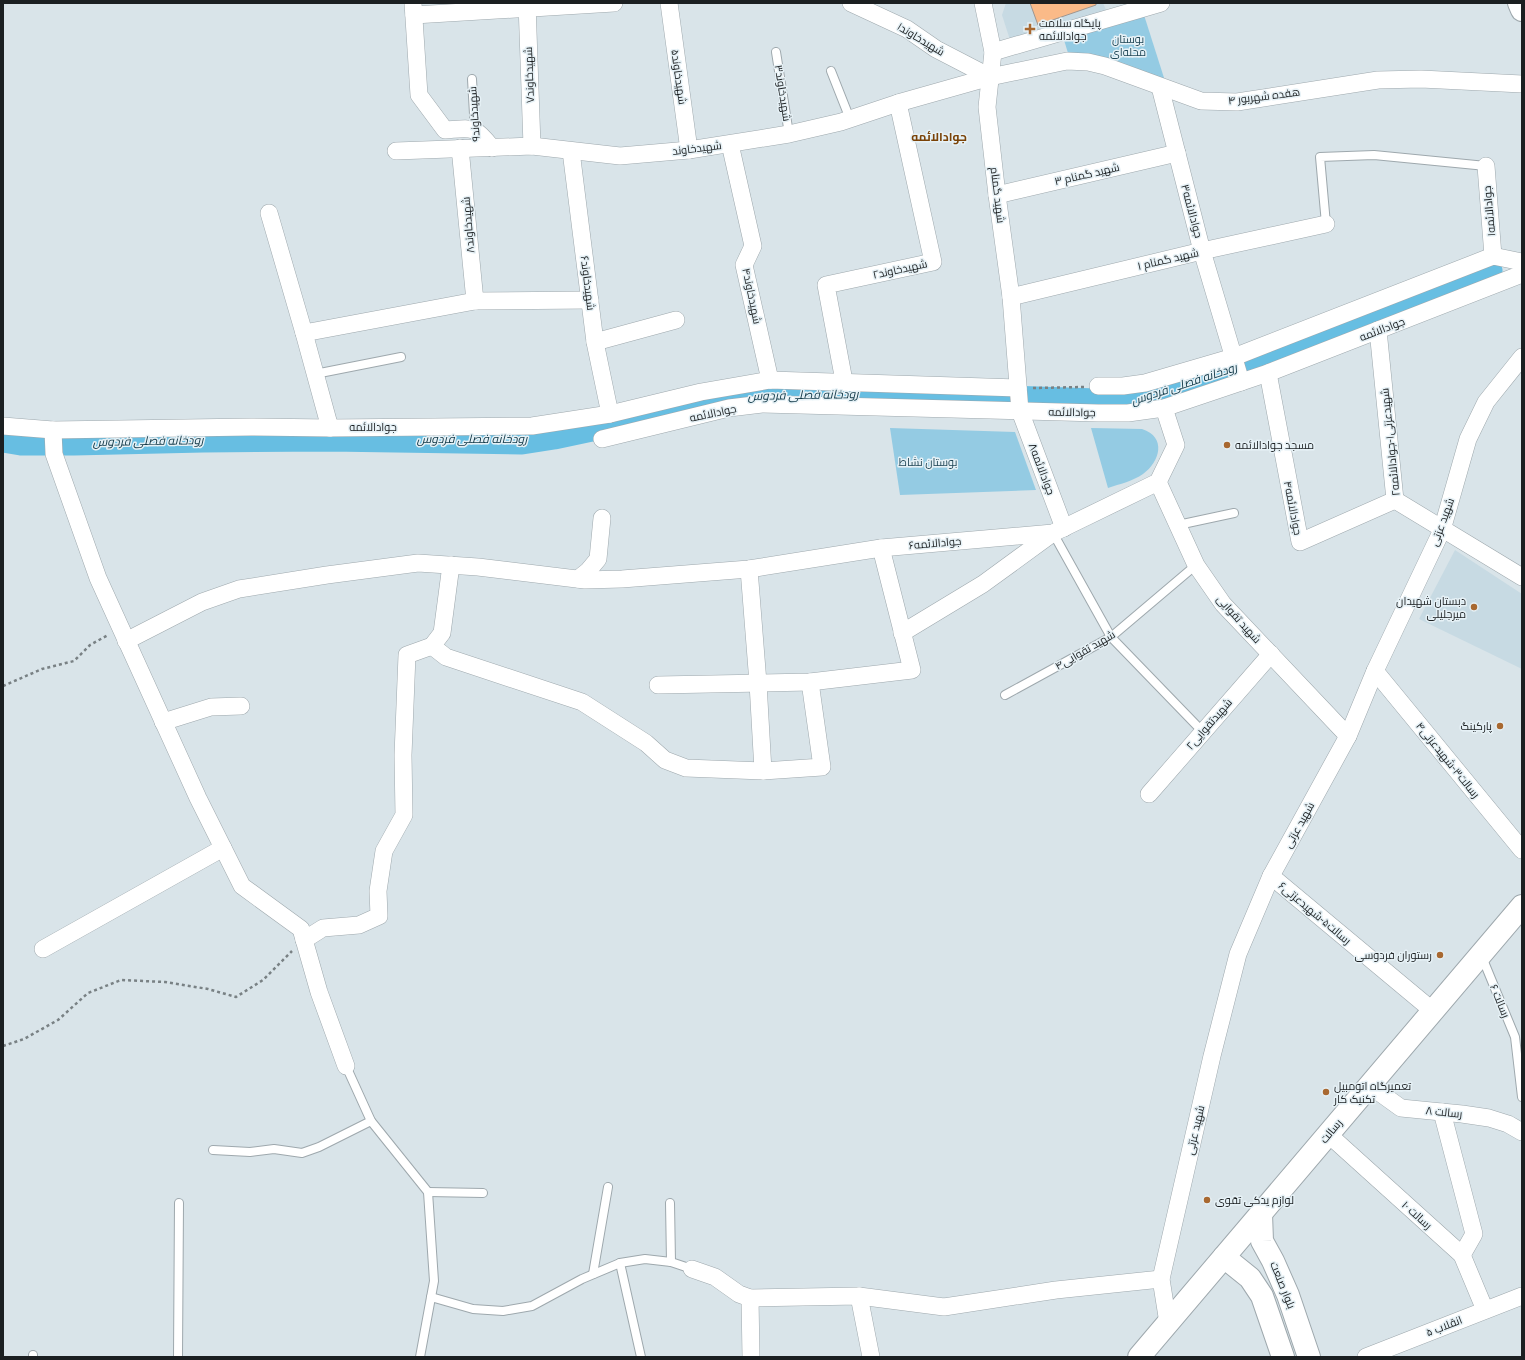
<svg xmlns="http://www.w3.org/2000/svg" width="1525" height="1360" font-family="Karla,Cairo,sans-serif">
	<style>
		.built { fill: #c7dae3 }
		.green { fill: #94cbe3 }
		.lines { fill: none; stroke-linecap: round; stroke-linejoin: round }
		.river { stroke: #67bee2; stroke-width: 27 }
		.building { fill: #faba88; stroke: #9f9690 }
		.lane-casing { stroke: #9ea8ad; stroke-width: 10 }
		.street-casing { stroke: #9ea8ad; stroke-width: 18 }
		.secondary-casing { stroke: #9ea8ad; stroke-width: 24 }
		.primary-casing { stroke: #9ea8ad; stroke-width: 24 }
		.path { stroke: #798184; stroke-width: 2.5; stroke-dasharray: 3 3; stroke-linecap: butt }
		.lane { stroke: #fff; stroke-width: 8 }
		.street { stroke: #fff; stroke-width: 17 }
		.secondary { stroke: #fff; stroke-width: 22 }
		.primary { stroke: #fff; stroke-width: 22 }
		.poi-dot { fill: #a86830; stroke: #e6f1f6; stroke-width: 1.5 }
		.labels { text-anchor: middle; stroke-width: 3; stroke-linejoin: round; paint-order: stroke }
		.poi-label { font-size: 11px; fill: #1b1f21; stroke: #e6f1f6; text-anchor: start }
		.street-label { font-size: 11px; fill: #1b1f21; stroke: #e6f1f6 }
		.park-label { font-size: 11px; fill: #1f4555; stroke: #e6f1f6 }
		.neighbourhood-label { font-size: 12px; font-weight: bold; fill: #7a4207; stroke: #e6f1f6 }
		.water-label { font-size: 12px; font-style: italic; fill: #0f3746; stroke: #e6f1f6 }
	</style>
	<rect width="100%" height="100%" fill="#d9e4e9"/>
	<g class="built">
		<polygon points="1006,3 1103,3 1107,12 1011,43 1002,15"/>
		<polygon points="1455,550 1522,594 1522,669 1419,619"/>
	</g>
	<g class="green">
		<polygon points="1144,15 1165,81 1068,53 1064,40"/>
		<polygon points="890,428 1015,432 1036,490 900,495"/>
		<path d="M1091,428l51,1c25,8 18,33 1,45 -10,7 -23,10 -35,14z"/>
	</g>
	<g class="lines">
		<polyline class="river" points="3,439 21,442 74,442 203,439 330,438 522,441 554,436 751,394 839,393 1126,403 1147,398 1229,371 1489,271"/>
	</g>
	<polygon class="building" points="1030,3 1096,3 1096,5 1038,25"/>
	<g class="lines">
		<defs>
			<g id="lane">
				<polyline points="776,52 789,134"/>
				<polyline points="831,71 850,119"/>
				<polyline points="472,79 475,132"/>
				<polyline points="1326,224 1320,157 1374,155 1486,166"/>
				<polyline points="315,374 401,357"/>
				<polyline points="1178,525 1234,513"/>
				<polyline points="1053,533 1111,637 1202,731"/>
				<polyline points="1005,695 1111,637 1196,565"/>
				<polyline points="1482,957 1515,1037 1522,1097"/>
				<polyline points="346,1066 371,1121 428,1192 434,1281 420,1357"/>
				<polyline points="213,1150 250,1152 274,1149 302,1153 319,1147 371,1121"/>
				<polyline points="428,1192 483,1193"/>
				<polyline points="670,1203 671,1262"/>
				<polyline points="620,1263 641,1357"/>
				<polyline points="593,1274 608,1187"/>
				<polyline points="431,1297 473,1309 503,1311 532,1306 582,1279 620,1263 645,1259 671,1262 692,1269"/>
				<polyline points="33,1357 33,1355"/>
				<polyline points="178,1357 179,1203"/>
			</g>
			<g id="street">
				<path d="M413,3l6,92 26,35c28,-2 29,-5 47,18"/>
				<polyline points="527,3 532,146"/>
				<polyline points="669,3 689,150"/>
				<polyline points="851,3 907,29 936,49 990,77"/>
				<polyline points="983,3 993,52 987,107 997,195 1011,297 1020,411 1064,528"/>
				<polyline points="414,15 614,3"/>
				<polyline points="993,52 1161,3"/>
				<polyline points="1160,87 1202,251 1241,382"/>
				<polyline points="730,144 753,246 744,265 770,380"/>
				<polyline points="460,148 475,301"/>
				<polyline points="396,151 532,146 620,156 689,150 789,134 841,122 898,103 990,77 1067,61 1088,62 1105,66 1201,101 1237,102 1378,80 1421,79 1522,84"/>
				<polyline points="571,151 595,342 610,414"/>
				<polyline points="1486,166 1493,256"/>
				<polyline points="997,195 1177,153"/>
				<polyline points="269,213 304,333 330,428"/>
				<polyline points="1011,297 1202,251 1326,224"/>
				<polyline points="1378,330 1395,500 1522,577"/>
				<polyline points="304,333 475,301 590,300"/>
				<polyline points="595,342 676,320"/>
				<polyline points="1268,373 1300,542 1395,500"/>
				<polyline points="844,381 826,285 933,262 898,103"/>
				<polyline points="1098,386 1123,386 1145,383 1234,357 1493,256 1522,262"/>
				<polyline points="3,426 53,430 251,427 330,428 532,426 610,414 701,392 770,380 1018,388"/>
				<polyline points="53,430 54,454 98,578 198,798 242,886 301,929 319,992 346,1066"/>
				<polyline points="602,439 729,408 762,404 1098,413 1128,413 1164,408 1268,373 1522,274"/>
				<polyline points="1158,482 1196,565 1223,604 1348,736"/>
				<polyline points="749,569 758,683 763,771"/>
				<polyline points="578,579 588,571 598,559 602,518"/>
				<polyline points="902,633 983,584 1053,533"/>
				<polyline points="126,641 202,602 239,589 327,575 418,563 478,567 585,580 622,579 749,569 881,548 1053,533 1158,482 1176,445 1164,408"/>
				<polyline points="432,646 446,657 582,702 646,743 665,760 686,768 763,771 822,767 810,682"/>
				<polyline points="1375,671 1522,850"/>
				<polyline points="658,685 810,682 912,670 881,548"/>
				<polyline points="163,722 211,707 241,706"/>
				<polyline points="1149,794 1271,654"/>
				<polyline points="1271,876 1433,1011"/>
				<polyline points="304,940 323,928 359,925 379,916 378,891 384,851 404,815 403,755 407,655 432,646 442,633 451,565"/>
				<polyline points="43,949 223,848"/>
				<polyline points="1369,1085 1401,1108 1462,1114 1489,1118 1508,1124 1522,1132"/>
				<polyline points="1442,1112 1474,1234 1462,1255"/>
				<polyline points="1328,1134 1462,1255 1485,1310"/>
				<polyline points="692,1269 715,1277 739,1294 750,1298 859,1296 944,1307 1056,1290 1161,1279"/>
				<polyline points="859,1296 871,1357"/>
				<polyline points="750,1298 751,1357"/>
				<polyline points="1168,1323 1161,1279 1212,1056 1238,954 1271,876 1348,736 1375,671 1442,530 1468,439 1486,402 1522,357"/>
				<polyline points="1366,1357 1522,1296"/>
			</g>
			<g id="secondary">
				<polyline points="1519,3 1522,10"/>
				<polyline points="1261,1214 1262,1241 1273,1261 1288,1295 1309,1357"/>
				<polyline points="1224,1257 1250,1278 1262,1296 1283,1357"/>
			</g>
			<polyline id="primary" points="1139,1357 1522,906"/>
		</defs>
		<use href="#lane" class="lane-casing"/>
		<use href="#street" class="street-casing"/>
		<use href="#secondary" class="secondary-casing"/>
		<use href="#primary" class="primary-casing"/>
		<g class="path">
			<polyline points="1033,388 1084,387"/>
			<polyline points="3,686 42,669 74,661 90,645 108,635"/>
			<polyline points="3,1046 24,1039 58,1020 88,993 121,980 165,982 208,989 236,997 263,980 292,951"/>
		</g>
		<use href="#lane" class="lane"/>
		<use href="#street" class="street"/>
		<use href="#secondary" class="secondary"/>
		<use href="#primary" class="primary"/>
	</g>
	<g class="poi-dot">
		<path d="M1028 23h4v4h4v4h-4v4h-4v-4h-4v-4h4z"/>
		<circle cx="1227" cy="445" r="4"/>
		<circle cx="1474" cy="607" r="4"/>
		<circle cx="1500" cy="726" r="4"/>
		<circle cx="1440" cy="955" r="4"/>
		<circle cx="1326" cy="1092" r="4"/>
		<circle cx="1207" cy="1200" r="4"/>
	</g>
	<g class="labels">
		<g class="poi-label">
			<text x="1039" y="27">پایگاه سلامت<tspan x="1039" dy="13">جوادالائمه</tspan></text>
			<text x="1235" y="449">مسجد جوادالائمه</text>
			<text x="1466" y="605" text-anchor="end">دبستان شهیدان<tspan x="1466" dy="13">میرجلیلی</tspan></text>
			<text x="1492" y="730" text-anchor="end">پارکینگ</text>
			<text x="1432" y="959" text-anchor="end">رستوران فردوسی</text>
			<text x="1334" y="1090">تعمیرگاه اتومبیل<tspan x="1334" dy="13">تکنیک کار</tspan></text>
			<text x="1215" y="1204">لوازم یدکی تقوی</text>
		</g>
		<g class="street-label">
			<text transform="translate(921 39) rotate(31)" y="4">شهیدخاوند۱</text>
			<text transform="translate(529 75) rotate(-92)" y="4">شهیدخاوند۷</text>
			<text transform="translate(679 77) rotate(82)" y="4">شهیدخاوند۵</text>
			<text transform="translate(783 93) rotate(81)" y="4">شهیدخاوند۳</text>
			<text transform="translate(1264 96) rotate(-7)" y="4">هفده شهریور ۴</text>
			<text transform="translate(474 114) rotate(-94)" y="4">شهیدخاوند۹</text>
			<text transform="translate(697 148) rotate(-7)" y="4">شهیدخاوند</text>
			<text transform="translate(1087 174) rotate(-13)" y="4">شهید گمنام ۳</text>
			<text transform="translate(998 195) rotate(83)" y="4">شهید گمنام</text>
			<text transform="translate(1192 211) rotate(75)" y="4">جوادالائمه۳</text>
			<text transform="translate(1489 211) rotate(-95)" y="4">جوادالائمه۱</text>
			<text transform="translate(468 225) rotate(-95)" y="4">شهیدخاوند۸</text>
			<text transform="translate(1168 259) rotate(-13)" y="4">شهید گمنام ۱</text>
			<text transform="translate(900 269) rotate(-12)" y="4">شهیدخاوند۲</text>
			<text transform="translate(588 283) rotate(83)" y="4">شهیدخاوند۶</text>
			<text transform="translate(752 296) rotate(78)" y="4">شهیدخاوند۴</text>
			<text transform="translate(1382 329) rotate(-21)" y="4">جوادالائمه</text>
			<text transform="translate(1072 412) rotate(1)" y="4">جوادالائمه</text>
			<text transform="translate(713 413) rotate(-12)" y="4">جوادالائمه</text>
			<text x="373" y="431">جوادالائمه</text>
			<text transform="translate(1390 442) rotate(-96)" y="4">شهیدعزتی۱-جوادالائمه۲</text>
			<text transform="translate(1042 469) rotate(69)" y="4">جوادالائمه۸</text>
			<text transform="translate(1293 508) rotate(79)" y="4">جوادالائمه۴</text>
			<text transform="translate(1442 522) rotate(-70)" y="4">شهید عزتی</text>
			<text transform="translate(935 543) rotate(-5)" y="4">جوادالائمه۶</text>
			<text transform="translate(1239 619) rotate(48)" y="4">شهید تقوایی</text>
			<text transform="translate(1085 650) rotate(-30)" y="4">شهید تقوایی۴</text>
			<text transform="translate(1209 724) rotate(-49)" y="4">شهیدتقوایی۲</text>
			<text transform="translate(1448 760) rotate(51)" y="4">رسالت۳-شهیدعزتی۴</text>
			<text transform="translate(1299 825) rotate(-61)" y="4">شهید عزتی</text>
			<text transform="translate(1315 913) rotate(40)" y="4">رسالت۵-شهیدعزتی۶</text>
			<text transform="translate(1500 1001) rotate(68)" y="4">رسالت ۶</text>
			<text transform="translate(1444 1112) rotate(6)" y="4">رسالت ۸</text>
			<text transform="translate(1195 1130) rotate(-77)" y="4">شهید عزتی</text>
			<text transform="translate(1331 1131) rotate(-50)" y="4">رسالت</text>
			<text transform="translate(1417 1215) rotate(42)" y="4">رسالت ۱۰</text>
			<text transform="translate(1283 1285) rotate(68)" y="4">بلوار صنعت</text>
			<text transform="translate(1444 1326) rotate(-21)" y="4">انقلاب ۵</text>
		</g>
		<g class="park-label">
			<text x="1128" y="43">بوستان<tspan x="1128" dy="13">محله‌ای</tspan></text>
			<text x="928" y="466">بوستان نشاط</text>
		</g>
		<g class="neighbourhood-label">
			<text x="939" y="141">جوادالائمه</text>
		</g>
		<g class="water-label">
			<text transform="translate(1184 384) rotate(-18)" y="4">رودخانه فصلی فردوس</text>
			<text transform="translate(803 395) rotate(-1)" y="4">رودخانه فصلی فردوس</text>
			<text x="472" y="443">رودخانه فصلی فردوس</text>
			<text transform="translate(148 441) rotate(-1)" y="4">رودخانه فصلی فردوس</text>
		</g>
	</g>
	<rect width="1525" height="1360" fill="none" stroke="#1b1f21" stroke-width="8"/>
</svg>
